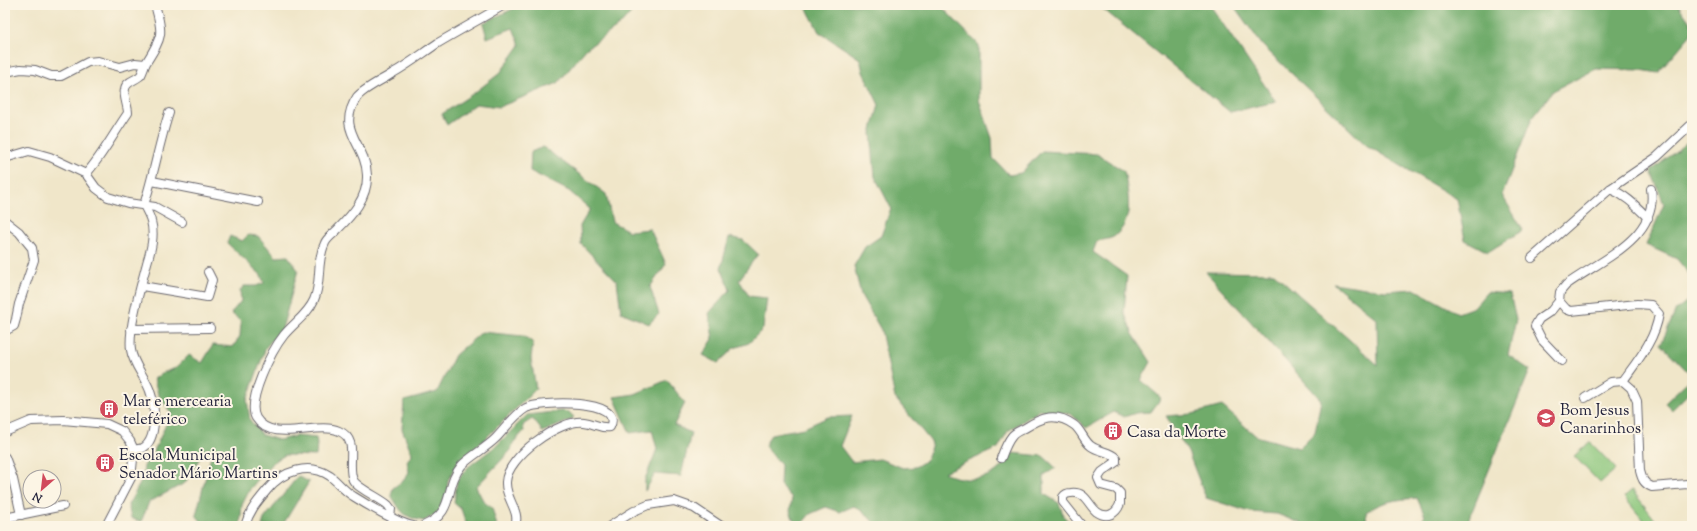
<svg xmlns="http://www.w3.org/2000/svg" width="1697" height="531" font-family="'Sorts Mill Goudy',serif">
	<style>
		.green { fill: #8bc67b; stroke: #56745b }
		.forest { fill: #70ab6b; stroke: #496653 }
		.lines { fill: none; stroke-linecap: round; stroke-linejoin: round }
		.minor-casing { stroke: #6a676d; stroke-width: 10 }
		.minor { stroke: #fff; stroke-width: 8 }
		.labels { text-anchor: middle; stroke-width: 4; stroke-linejoin: round; paint-order: stroke }
		.poi-label { font-size: 16px; fill: #22223b; stroke: #fcf5e5; text-anchor: start }
	</style>
	<rect width="100%" height="100%" fill="#fcf5e5"/>
	<filter id="ink" filterUnits="userSpaceOnUse"><feTurbulence type="fractalNoise" baseFrequency=".025" numOctaves="2"/><feDisplacementMap in="SourceGraphic" scale="8" xChannelSelector="R" yChannelSelector="G"/><feConvolveMatrix kernelMatrix="1 2 1 2 8 2 1 2 1" color-interpolation-filters="sRGB"/></filter>
	<filter id="wash" filterUnits="userSpaceOnUse"><feTurbulence type="fractalNoise" baseFrequency=".012" numOctaves="4" result="noise"/><feDisplacementMap in="SourceGraphic" scale="16" xChannelSelector="R" yChannelSelector="G"/><feGaussianBlur stdDeviation="0.9" result="paint"/><feColorMatrix in="noise" values="0 0 0 0 0 0 0 0 0 0 0 0 0 0 0 0 0 1.4 0 .05"/><feComposite in="paint" operator="in"/></filter>
	<g filter="url(#wash)">
		<rect width="100%" height="100%" fill="#f0e6c9"/>
		<g class="green">
			<polygon points="1590,442 1616,469 1600,483 1574,456"/>
			<polygon points="1632,490 1660,526 1648,526 1624,497"/>
		</g>
		<g class="forest">
			<polygon points="521,5 638,5 620,25 586,49 558,83 499,107 476,104 447,125 442,114 474,93 500,73 520,45 513,28 487,38 483,23"/>
			<path d="M805,5h135l39,40v55l13,38 1,20 16,17 12,-2 21,-22 55,3 27,17c4,22 11,48 -9,65 -4,3 -13,4 -18,5l-4,11 34,24 -3,36 9,22 18,28 -10,18 20,18 -10,14 -15,1 -12,4 -10,-5 -28,16 -15,-14 -31,-4 -32,21 -10,17 -54,24c15,9 35,10 51,0 6,-4 12,-13 17,-19l31,3 13,12 -12,7v19l15,9 5,14 10,9h-197l-12,-13 -11,-7 -14,6 -14,-5 -16,7 -10,12h-4l-6,-15 2,-13 -12,-13 1,-20 -16,-19 6,-12 33,-6 24,-11 24,-1 -12,30 12,16 28,-3 23,9 12,-1 12,-7 5,-17 -37,-45 -14,-68 -20,-35 -7,-29 11,-19 16,-11 10,-28 -16,-31 -4,-44 8,-28 -16,-33 -3,-13 -41,-27z"/>
			<polygon points="1098,5 1210,5 1276,102 1230,112"/>
			<polygon points="1233,5 1678,5 1692,25 1692,33 1658,73 1641,70 1596,69 1553,91 1532,118 1502,195 1523,230 1488,252 1465,240 1457,199 1366,145 1263,46"/>
			<polygon points="1691,139 1692,139 1692,278 1677,259 1646,245 1664,204 1651,171"/>
			<polygon points="543,147 606,194 612,222 629,231 650,229 666,264 650,287 659,314 649,324 621,312 617,281 581,244 580,226 590,209 569,191 530,171 531,152"/>
			<polygon points="248,235 258,236 276,257 288,256 298,270 282,329 266,347 247,400 250,420 262,435 279,440 296,436 316,438 317,443 316,456 285,455 272,463 250,489 242,505 240,526 205,526 196,515 212,452 206,448 185,483 149,502 141,522 131,518 128,505 142,480 144,466 155,449 171,413 158,394 154,379 162,373 176,368 189,355 202,363 213,345 233,347 240,336 241,321 231,313 241,301 240,291 244,286 256,286 264,283 261,275 227,243 230,236 242,241"/>
			<polygon points="729,237 743,240 758,254 739,280 749,296 767,298 763,329 749,343 734,348 718,363 703,355 713,339 709,313 730,290 721,268"/>
			<path d="M1206,272l68,1 104,92 -1,-46 -44,-36 52,8 29,-2 44,24 16,-6 13,-15 23,2 6,26 -8,35 22,15 -64,156h-51l10,-10 -8,-18c-22,2 -32,2 -51,14l1,14h-66l-1,-3 -23,-9 -27,-2 -44,-14 -18,-46 -22,-36 26,-2 30,-8 34,30 43,12 16,-16 6,-32z"/>
			<polygon points="1692,297 1692,376 1661,344 1676,310"/>
			<path d="M482,332l41,4 10,6 -2,17 5,30 -54,53 -23,20 -11,18 -1,12 -9,21 -14,8c-21,-4 -22,-8 -33,-26l2,-7 11,-8 5,-8 -2,-11 5,-7 -10,-25 2,-28 33,-9 18,-37z"/>
			<polygon points="1692,377 1692,394 1690,392 1672,410 1665,403"/>
			<polygon points="667,380 685,403 674,425 691,433 681,476 655,474 645,491 645,479 657,449 652,430 630,433 614,397 635,394"/>
			<polygon points="562,411 569,412 574,417 569,421 542,432 537,423 532,419 523,425 524,431 513,443 511,450 476,487 484,502 492,508 497,526 467,526 461,509 454,503 457,480 468,467 496,446 527,415"/>
			<polygon points="298,476 309,482 282,526 262,526 264,519"/>
		</g>
	</g>
	<g filter="url(#ink)">
		<g class="lines">
			<defs>
				<g id="minor">
					<polyline points="5,72 21,69 35,70 51,76 61,76 88,62 98,61 120,67 135,63 145,64"/>
					<polyline points="5,158 29,151 50,157 86,174 96,188 108,197 128,203 155,207 182,222"/>
					<path d="M86,174c16,-18 28,-41 42,-61 0,-7 -5,-17 -3,-24 1,-8 12,-9 16,-14 2,-4 3,-8 5,-12 16,-26 18,-28 9,-58"/>
					<polyline points="152,181 258,202"/>
					<path d="M1610,189c16,6 26,17 38,29"/>
					<polyline points="5,221 19,232 32,248 34,260 19,304 16,319 14,326 5,331"/>
					<polyline points="1532,258 1610,189 1657,157 1690,126"/>
					<polyline points="142,286 207,297 212,280 208,272"/>
					<polyline points="1559,301 1551,311 1539,319 1535,326 1542,340 1562,361"/>
					<polyline points="131,329 210,328"/>
					<path d="M1623,381c15,-21 32,-41 36,-67l-8,-9 -14,-1 -66,7 -5,-2 -7,-8 1,-9 6,-7c32,-24 93,-46 85,-96"/>
					<path d="M1585,398l26,-16 12,-1 8,7 6,13 3,70c2,8 4,13 12,16l35,-3 5,1"/>
					<polyline points="5,432 31,421 63,420 107,424 122,431 130,441 134,450 131,478 106,526"/>
					<path d="M134,450c2,-1 6,-1 9,-2 15,-9 12,-43 7,-57 -5,-14 -17,-27 -19,-41 -3,-22 10,-64 16,-87 4,-13 8,-28 4,-42 -1,-5 -5,-11 -7,-16 10,-31 15,-62 25,-92"/>
					<polyline points="5,457 13,479 21,515"/>
					<path d="M1001,458c3,-8 6,-16 11,-22 3,-4 9,-6 13,-8 17,-11 31,-16 49,-3 7,5 10,16 17,21 8,6 19,5 25,12v4l-14,10 -4,6 3,7 15,4 4,4v11c-4,10 -13,15 -23,8 -9,-7 -11,-21 -26,-19 -4,0 -6,1 -8,4v5l19,24"/>
					<path d="M390,516l1,-7 -3,-4c-8,-7 -31,-17 -35,-25 -7,-17 7,-40 -14,-49 -22,-10 -67,13 -83,-13 -10,-17 16,-68 28,-83 10,-12 24,-21 30,-35 8,-18 2,-39 11,-57 2,-5 8,-9 12,-13 15,-15 31,-32 30,-55 -1,-32 -32,-44 -10,-78 6,-8 27,-18 36,-24 16,-9 30,-20 45,-30 22,-13 44,-25 66,-38"/>
					<polyline points="5,518 63,506"/>
					<path d="M245,526c4,-15 13,-25 22,-36 15,-19 42,-28 63,-14 8,6 14,15 23,20 14,9 45,27 60,30"/>
					<path d="M423,526c34,-14 20,-39 39,-61 9,-9 24,-17 34,-27 9,-9 18,-23 30,-30 14,-7 99,-10 84,19 -10,2 -16,-4 -26,-5 -25,-3 -77,35 -78,60 -1,17 15,29 9,44"/>
					<polyline points="610,526 634,511 648,505 674,501 694,508 721,526"/>
				</g>
			</defs>
			<use href="#minor" class="minor-casing"/>
			<use href="#minor" class="minor"/>
		</g>
	</g>
	<defs>
		<symbol id="building-disc" viewBox="-11 -11 22 22"><circle r="9.5" fill="#d1495b" stroke="#fcf5e5"/><path d="M-4-6H4V6H1V3H-1V6H-4ZM-2.5-4.3h1.7v1.8h-1.7ZM.8-4.3h1.7v1.8H.8ZM-2.5-1h1.7V.8h-1.7ZM.8-1h1.7V.8H.8Z" fill="#fff"/></symbol>
		<symbol id="school-disc" viewBox="-11 -11 22 22"><circle r="9.5" fill="#d1495b" stroke="#fcf5e5"/><path d="M0-5L7-2L0 1L-7-2ZM-4 1L0 2.5L4 1V4Q0 6-4 4Z" fill="#fff"/></symbol>
	</defs>
	<g fill-rule="evenodd">
		<use href="#building-disc" x="98" y="398" width="22" height="22"/>
		<use href="#school-disc" x="1535" y="407" width="22" height="22"/>
		<use href="#building-disc" x="1102" y="420" width="22" height="22"/>
		<use href="#building-disc" x="94" y="452" width="22" height="22"/>
	</g>
	<g class="labels">
		<g class="poi-label">
			<text x="123" y="406">Mar e mercearia<tspan x="123" dy="18">teleférico</tspan></text>
			<text x="1560" y="415">Bom Jesus<tspan x="1560" dy="18">Canarinhos</tspan></text>
			<text x="1127" y="437">Casa da Morte</text>
			<text x="119" y="460">Escola Municipal<tspan x="119" dy="18">Senador Mário Martins</tspan></text>
		</g>
	</g>
	<rect width="1697" height="531" fill="none" stroke="#fcf5e5" stroke-width="20"/>
	<g transform="translate(42 489) rotate(208)"><circle r="19" fill="#fcf5e5" stroke="#a5a1a1"/>
	<path d="M0-3L7 15L0 10L-7 15Z" fill="#d1495b"/>
	<text y="-6" font-size="11" font-weight="bold" text-anchor="middle" fill="#22223b">N</text>
	</g>
</svg>
